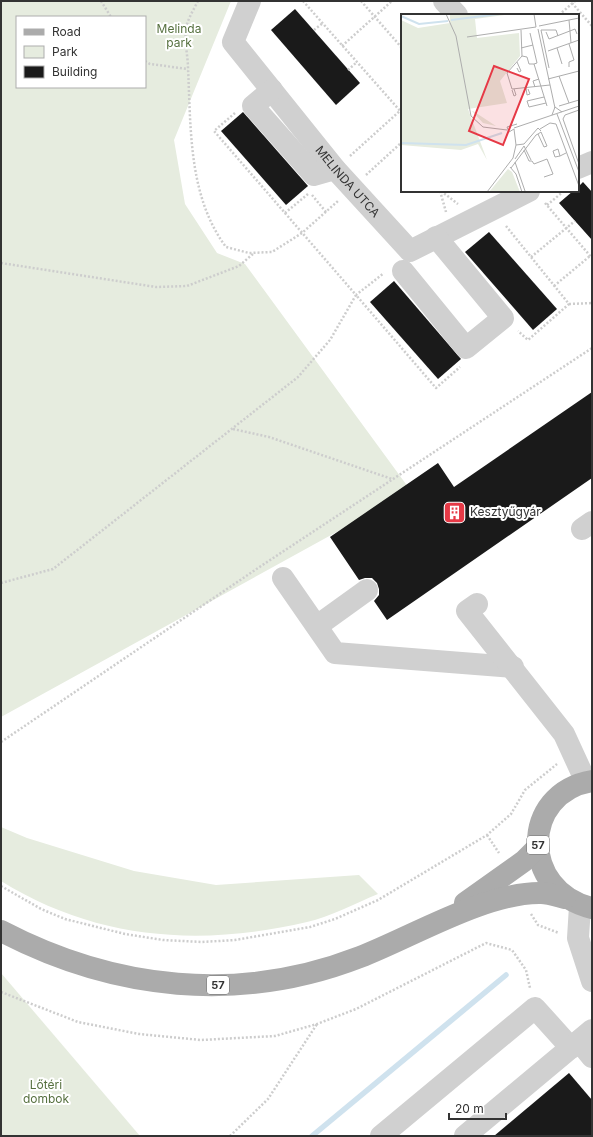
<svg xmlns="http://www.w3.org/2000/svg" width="593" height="1137" font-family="Inter,sans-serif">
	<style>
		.green { fill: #e6ecdf; fill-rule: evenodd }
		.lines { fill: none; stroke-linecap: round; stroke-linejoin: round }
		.stream { stroke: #cfe2ee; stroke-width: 5.5 }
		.building { fill: #1a1a1a }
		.path { stroke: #cdcdcd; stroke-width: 2.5; stroke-dasharray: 2 2; stroke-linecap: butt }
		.minor { stroke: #d0d0d0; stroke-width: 22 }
		.major { stroke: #ababab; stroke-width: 22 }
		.labels { text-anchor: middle; stroke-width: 4; stroke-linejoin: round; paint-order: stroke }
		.shield { fill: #fff; stroke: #707070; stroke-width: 1 }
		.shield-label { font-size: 11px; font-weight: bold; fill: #333 }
		.park-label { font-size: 12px; fill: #56703f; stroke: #fff }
		.street-label { font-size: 12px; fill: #333; stroke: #fff }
		.poi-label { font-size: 12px; fill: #333; stroke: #fff; text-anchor: start }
		.inset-river { fill: none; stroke: #cfe2ee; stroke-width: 2 }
		.inset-road { fill: none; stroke: #adadad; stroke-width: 1 }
		.view { fill: #e63946; fill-opacity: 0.15; stroke: #e63946; stroke-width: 2 }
		.inset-edge { fill: none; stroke: #333; stroke-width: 2 }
	</style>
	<rect width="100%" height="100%" fill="#fff"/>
	<g class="green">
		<path d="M1,1h230l-57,139 11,64 32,49 28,11 166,227 -410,226zM17,17h128v70h-128z"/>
		<path d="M1,827l26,11 107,33 82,14 143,-10 19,19c-22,9 -48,23 -71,28 -107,25 -211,18 -306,-41z"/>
		<polygon points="1,973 140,1136 1,1136"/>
	</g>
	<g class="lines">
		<polyline class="stream" points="312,1136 506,975"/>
	</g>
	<g class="building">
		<polygon points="295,9 360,83 336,105 271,30"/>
		<polygon points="243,112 308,186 286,205 221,131"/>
		<polygon points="583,182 592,192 592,240 559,203 573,191 578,191 578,187"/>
		<polygon points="489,232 557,309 533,330 465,252"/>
		<polygon points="394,281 461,359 438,379 370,302"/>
		<polygon points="592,392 592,478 387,620 374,601 379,595 379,589 377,583 372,578 365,578 359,580 330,537 438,463 454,487"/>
		<polygon points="569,1073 592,1100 592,1136 494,1136"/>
	</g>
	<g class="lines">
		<g class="path">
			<polyline points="101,1 111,17"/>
			<path d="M198,1c-4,8 -11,19 -12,28 -2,12 2,27 2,39 3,60 0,128 38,179l23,6 23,-1 30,-19 36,-32"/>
			<polyline points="303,1 402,113"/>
			<polyline points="361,1 402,48"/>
			<polyline points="572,3 592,26"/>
			<polyline points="559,15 575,1"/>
			<polyline points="314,30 323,23"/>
			<polyline points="342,46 392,1"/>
			<polyline points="145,61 150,64 188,69"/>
			<polyline points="348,70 357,62"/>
			<polyline points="235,113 214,131 285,213 308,194"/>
			<polyline points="350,156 402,109"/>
			<polyline points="366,175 402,142"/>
			<polyline points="440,191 446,212"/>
			<polyline points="441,191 458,204"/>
			<polyline points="312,195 326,212"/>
			<polyline points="545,203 592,258"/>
			<polyline points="547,205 564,191"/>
			<polyline points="285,213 356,295 384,273"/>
			<polyline points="506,226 569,304 528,340 518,331"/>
			<polyline points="531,257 575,221"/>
			<polyline points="1,263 156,287 187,286 239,266 254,253"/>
			<polyline points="554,286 590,256"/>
			<polyline points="569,304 592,303"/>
			<polyline points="233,429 269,437 392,479"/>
			<polyline points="1,583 53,569 298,377 330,340 356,295 436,388 460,367"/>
			<polyline points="1,742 258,568 592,348"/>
			<polyline points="487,835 499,853"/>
			<polyline points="1,886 41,909 65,919 125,934 163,940 202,942 235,940 310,927 335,919 378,900 487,835 511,814 525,790 557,764"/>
			<polyline points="531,914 538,925 559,933"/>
			<polyline points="1,992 78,1022 139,1034 201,1040 275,1036 317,1024 356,1009 486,943 512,950 526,970 530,988"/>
			<polyline points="230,1136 268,1099 317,1024"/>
		</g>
		<g class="minor">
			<path id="s1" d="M250,1l-17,41 102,127 75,82 119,-60"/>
			<polyline points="444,1 457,15"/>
			<polyline points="272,90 253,106 314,175 335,169"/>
			<polyline points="578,168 592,162"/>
			<polyline points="403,271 466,348 503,318 436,237"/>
			<polyline points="582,529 592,522"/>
			<polyline points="283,578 335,653 513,667"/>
			<polyline points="477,604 467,611 564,734 586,782"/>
			<polyline points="317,626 367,590"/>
			<polyline points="580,906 578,938 592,981"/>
			<polyline points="579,1041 592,1057"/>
			<polyline points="381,1136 535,1008 571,1048"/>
			<polyline points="465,1136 592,1030"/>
		</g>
		<g class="major">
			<path d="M592,781c-72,12 -72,110 0,127"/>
			<polyline points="465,903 524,861 538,847"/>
			<path d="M1,931c113,59 238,73 359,26 52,-20 126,-65 181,-64 8,0 16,3 24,5"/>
		</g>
	</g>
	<defs>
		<symbol id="building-square" viewBox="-11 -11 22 22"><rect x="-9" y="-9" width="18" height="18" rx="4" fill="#e63946" stroke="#fff"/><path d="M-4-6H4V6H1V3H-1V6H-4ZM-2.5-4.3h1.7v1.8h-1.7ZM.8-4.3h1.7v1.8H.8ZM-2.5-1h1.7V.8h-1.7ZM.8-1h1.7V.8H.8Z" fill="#fff"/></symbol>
	</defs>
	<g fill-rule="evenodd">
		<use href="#building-square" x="442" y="500" width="25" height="25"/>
	</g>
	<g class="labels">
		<g class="shield">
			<rect x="527" y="836" width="22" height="18" rx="3"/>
			<rect x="207" y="976" width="22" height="18" rx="3"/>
		</g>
		<g class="shield-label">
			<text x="538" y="849">57</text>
			<text x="218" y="989">57</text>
		</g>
		<g class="park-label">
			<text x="179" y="33">Melinda<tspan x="179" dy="14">park</tspan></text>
			<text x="46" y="1089">Lőtéri<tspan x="46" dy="14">dombok</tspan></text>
		</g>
		<g class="street-label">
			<text dy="4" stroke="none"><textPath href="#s1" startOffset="225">MELINDA UTCA</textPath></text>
		</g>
		<g class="poi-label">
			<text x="470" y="516">Kesztyűgyár</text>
		</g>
	</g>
	<g transform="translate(401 14)">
		<rect width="178" height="178" fill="#fff"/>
		<path d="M49,0h62l-37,5 2,19 42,-5 1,23 -20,25 7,22 -39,6 19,51 -9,-16 -17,6 -60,-5v-125l17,8 32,-5zM71,97h1l23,15 -13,-3zM107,155l4,3 8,20h-31z" fill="#e6ecdf"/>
		<path class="inset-river" d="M0,2l18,8 29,-3M50,6l48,-6M0,129l65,2 36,-12"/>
		<path class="inset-road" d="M45,0l10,22 15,80 12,11 24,3M133,0l2,13M168,6l2,23M138,12l40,-8M137,15l17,79M120,16l1,26 -15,17 5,16 38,-4M145,18l3,7 26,-10 2,5M129,19l7,30 -3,1M66,23l69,-10M120,34l12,-3M156,34l5,16M147,37l31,-11M121,42l5,1 2,7h5l13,42M168,53v-5l5,-2 -5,-16M116,54l2,4 2,-1 -4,-9M148,54l-8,-38h15l2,6M158,62l10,27M147,65l31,-8M134,73l-2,-6 6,-2M125,74l1,7 3,-1 -2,-5M111,76l2,6 2,-1 -2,-6M143,83l-17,4 2,6 17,-4M158,92l20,-6M178,96l-14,5 -2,4 16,45M156,100l22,58M151,101l3,-8 7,5M113,114l65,-22M113,115l-5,3 -2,-5 10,-3M139,115l10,-6 6,1 23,62M115,131l8,-1 14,-16 3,3M123,136l5,11h3l2,3 13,-5 6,15 -9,3M159,142l-2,-7 -5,2 2,6 5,-1 6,-3M114,145l9,-13 7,14M114,148l10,29M109,153l6,7 6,18M110,154l25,-33 2,-1 3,-2 6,14 -3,1 -6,-13M86,178l26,-34 3,-13 -2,-16"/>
		<path class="view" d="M93,52l35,13 -26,66 -34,-14z"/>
		<rect width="178" height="178" class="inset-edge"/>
	</g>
	<rect width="593" height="1137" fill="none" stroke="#333333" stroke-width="4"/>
	<rect x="16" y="16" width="130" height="72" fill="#ffffff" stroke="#adadad"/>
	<rect x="24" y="29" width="20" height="6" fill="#ababab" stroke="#adadad"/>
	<text x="52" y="36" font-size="12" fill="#333333">Road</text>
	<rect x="24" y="46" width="20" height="12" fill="#e6ecdf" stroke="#adadad"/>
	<text x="52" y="56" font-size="12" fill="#333333">Park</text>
	<rect x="24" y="66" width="20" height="12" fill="#1a1a1a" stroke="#adadad"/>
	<text x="52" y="76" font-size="12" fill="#333333">Building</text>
	<path d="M449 1113v6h57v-6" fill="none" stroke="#333333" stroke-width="2"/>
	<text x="455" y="1113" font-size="12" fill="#333333" stroke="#ffffff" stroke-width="3" paint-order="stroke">20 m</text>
</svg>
